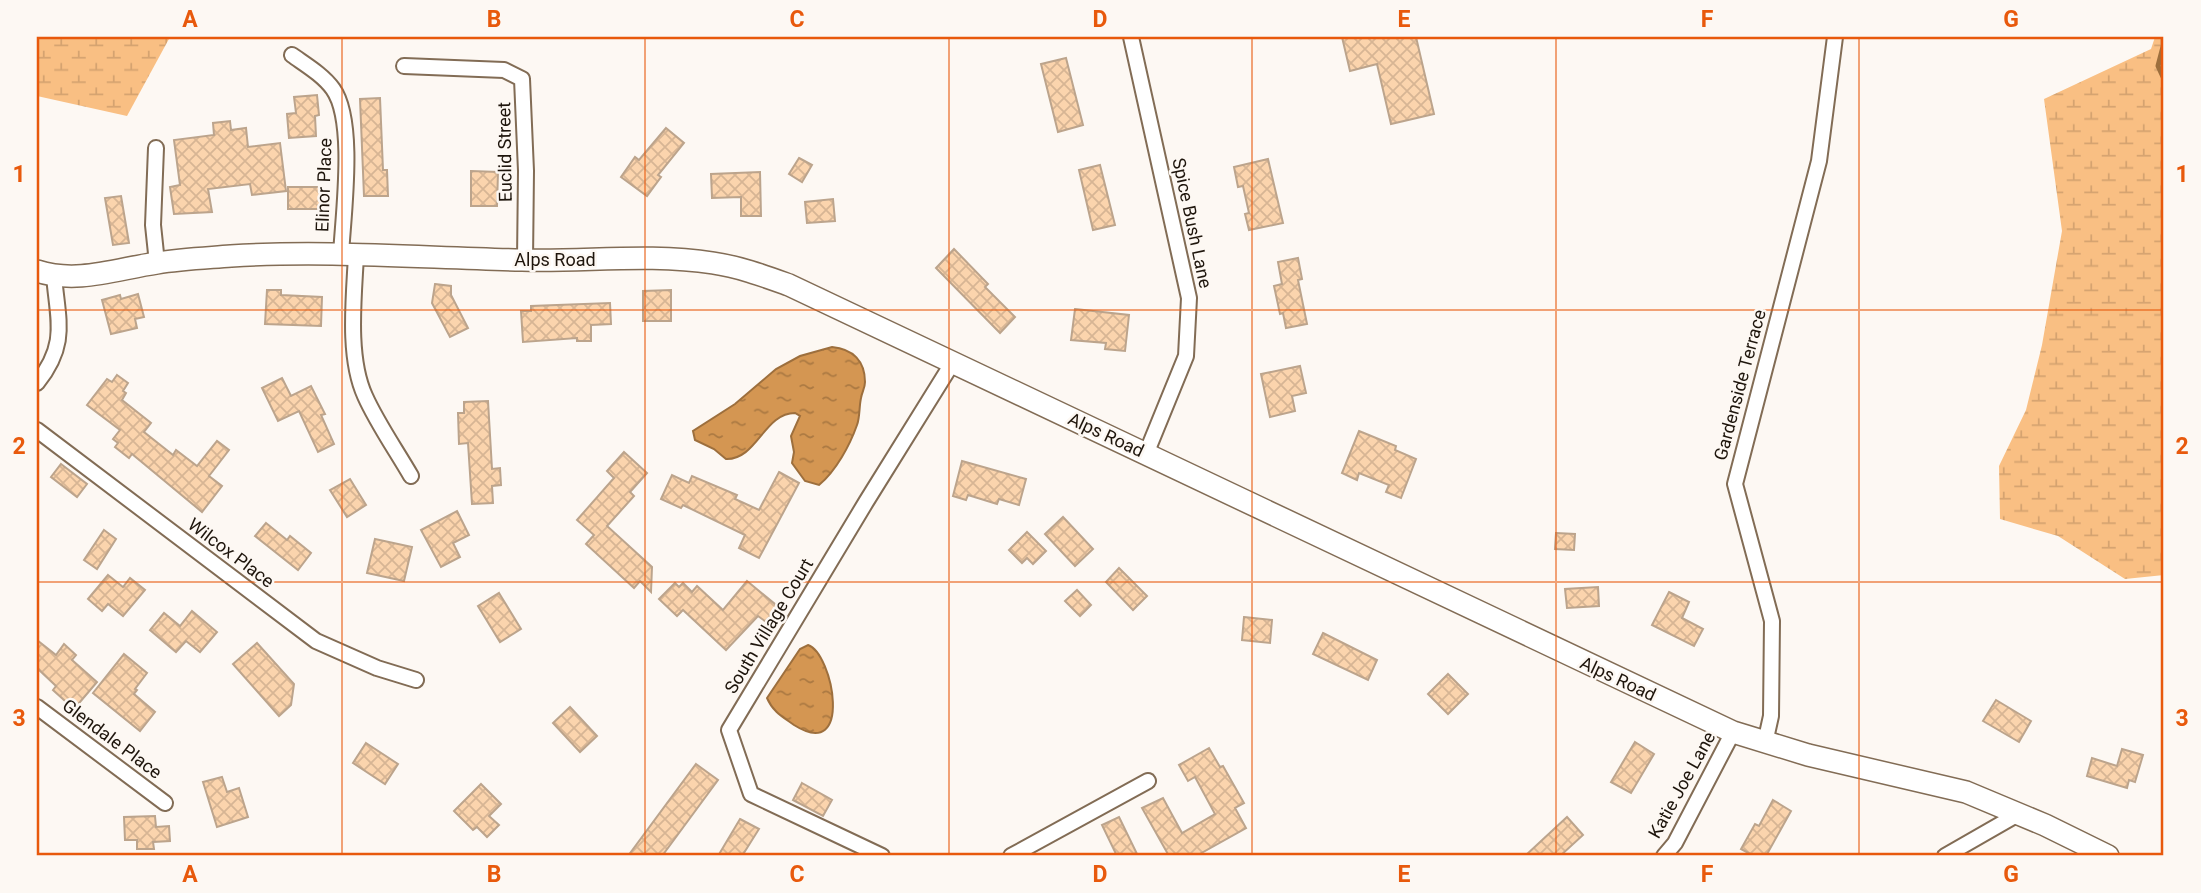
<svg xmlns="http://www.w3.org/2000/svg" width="2201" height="893" font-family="Roboto,sans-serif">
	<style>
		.wetland { fill: url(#wetland-marsh) }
		.water { fill: url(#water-ripples); stroke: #9d6f3d; stroke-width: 2 }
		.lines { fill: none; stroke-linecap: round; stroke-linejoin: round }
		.stream { stroke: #9d6f3d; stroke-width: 5 }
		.building { fill: url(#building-cross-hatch); stroke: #bca48c; stroke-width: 2 }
		.street-casing { stroke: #826c55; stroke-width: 18 }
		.secondary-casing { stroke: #826c55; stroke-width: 24 }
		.street { stroke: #fff; stroke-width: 14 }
		.secondary { stroke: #fff; stroke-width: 21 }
		.grid { fill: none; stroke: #e8590c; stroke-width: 2; stroke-opacity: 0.55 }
		.labels { text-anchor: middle; stroke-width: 5; stroke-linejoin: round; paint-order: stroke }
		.street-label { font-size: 18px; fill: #1e150c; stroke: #fdf8f3 }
		.neatline { fill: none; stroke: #e8590c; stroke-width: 2.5 }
		.grid-label { font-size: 23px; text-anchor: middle; font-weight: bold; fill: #e8590c }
	</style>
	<defs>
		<pattern id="wetland-marsh" width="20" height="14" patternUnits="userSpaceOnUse" patternTransform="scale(1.75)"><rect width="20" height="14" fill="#f9bf83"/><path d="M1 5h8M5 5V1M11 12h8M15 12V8" fill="none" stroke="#d5a370"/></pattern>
		<pattern id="water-ripples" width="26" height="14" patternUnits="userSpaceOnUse" patternTransform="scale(1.75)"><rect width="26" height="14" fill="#d49652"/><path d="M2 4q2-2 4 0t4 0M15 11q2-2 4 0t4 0" fill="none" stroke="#ab7942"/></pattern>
		<pattern id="building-cross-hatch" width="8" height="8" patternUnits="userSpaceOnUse" patternTransform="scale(1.75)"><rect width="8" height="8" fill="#fbd4ad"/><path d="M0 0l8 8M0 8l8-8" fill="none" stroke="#d7b594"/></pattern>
	</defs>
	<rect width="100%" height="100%" fill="#fdf8f3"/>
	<g class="wetland">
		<polygon points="37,37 170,37 127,116 37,96"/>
		<polygon points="2155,37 2164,37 2164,575 2125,579 2058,536 2000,519 1999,466 2026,410 2042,345 2062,231 2044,99 2151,49"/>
	</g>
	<g class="water">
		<path d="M832,347c21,2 33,14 33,35 0,6 -3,10 -4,16 -2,9 -1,19 -4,27 -7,20 -21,46 -38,60l-14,-4 -13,-18 2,-11 -3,-16 9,-20 -5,-3c-31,0 -38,47 -69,46l-12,-10 -19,-9 -2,-9 42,-27 41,-35 24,-13z"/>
		<path d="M808,645c25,8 46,118 -14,80 -11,-8 -21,-13 -27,-27l33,-49z"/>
	</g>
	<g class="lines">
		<polyline class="stream" points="2164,43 2158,66 2164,79"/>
	</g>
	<g class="building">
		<polygon points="1342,37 1416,37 1434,114 1391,124 1377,64 1350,71"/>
		<polygon points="1066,58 1083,125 1058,132 1041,64"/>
		<polygon points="317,95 319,115 315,116 316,136 289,138 287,114 296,113 294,97"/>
		<polygon points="380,98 383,170 387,170 388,196 364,196 360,99"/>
		<polygon points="230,121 231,130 246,128 248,147 280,143 286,191 252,195 250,184 208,189 212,212 174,214 170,187 180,185 174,140 214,135 213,123"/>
		<polygon points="666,128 684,143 658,175 661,177 647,196 621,177 635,157 639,160"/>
		<polygon points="799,158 812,165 802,182 789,174"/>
		<polygon points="1268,159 1283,223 1249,230 1245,214 1249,213 1243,186 1238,187 1234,167"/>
		<polygon points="1100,165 1115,225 1093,230 1079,170"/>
		<polygon points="471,171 498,172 497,206 471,206"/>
		<polygon points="760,172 761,216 741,216 741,197 712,198 711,174"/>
		<rect x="288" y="187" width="32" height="22"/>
		<polygon points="121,196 129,243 113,245 105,198"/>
		<polygon points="833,199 835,221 807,223 805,202"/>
		<polygon points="954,249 988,284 985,287 1015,317 1000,333 936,268"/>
		<polygon points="1298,258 1302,279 1298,280 1307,324 1286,328 1283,313 1280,314 1274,286 1282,284 1278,262"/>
		<polygon points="435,284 451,286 451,295 468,328 450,337 432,303"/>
		<polygon points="267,290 281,290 281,295 322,297 321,326 265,324"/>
		<polygon points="671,290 671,321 643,321 643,291"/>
		<polygon points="138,294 144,317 135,319 137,328 111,334 102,300 120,295 121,299"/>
		<polygon points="610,303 611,324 591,325 591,341 577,341 577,338 523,342 521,311 531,311 531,306"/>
		<polygon points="1075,309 1129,315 1125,351 1105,349 1106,343 1071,340"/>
		<polygon points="1300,366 1306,393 1292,396 1295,411 1270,417 1261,374"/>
		<polygon points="117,375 128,383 123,391 126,393 122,400 151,423 144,432 173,455 176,450 197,466 217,441 229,450 209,476 222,486 202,512 132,454 129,458 115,447 118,443 113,439 120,430 87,405 107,379 112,382"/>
		<polygon points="282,378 291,396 311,386 325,414 321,415 334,444 318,452 299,411 278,421 262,388"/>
		<polygon points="488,401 492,469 500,468 501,485 492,486 493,503 472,504 468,443 459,444 458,413 464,413 464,402"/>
		<polygon points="1359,431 1396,446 1395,450 1416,459 1401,498 1386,492 1389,485 1359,473 1357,480 1342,473"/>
		<polygon points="624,452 647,473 630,492 634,496 607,526 652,567 651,592 640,581 634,588 586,544 594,535 577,520 614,478 607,471"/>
		<polygon points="962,461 1026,479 1019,505 999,499 997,504 968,495 966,500 953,496"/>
		<polygon points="61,464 87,484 77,497 51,477"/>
		<polygon points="779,472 799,483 759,558 739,548 745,535 683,505 681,508 661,499 672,475 689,483 692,476 737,495 735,499 759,510"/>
		<polygon points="350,479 366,505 347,517 330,490"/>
		<polygon points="457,511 469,535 453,543 460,557 441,567 421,530"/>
		<polygon points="1063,517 1093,549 1075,566 1045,534"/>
		<polygon points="266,523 287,540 290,536 311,553 298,570 255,536"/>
		<polygon points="104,530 116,539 97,569 84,560"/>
		<polygon points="1027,532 1046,551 1033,564 1027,558 1022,563 1009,550"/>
		<polygon points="1556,533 1575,534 1574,550 1555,549"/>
		<polygon points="375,539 412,547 404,581 367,573"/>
		<polygon points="1119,568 1147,596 1133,610 1106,582"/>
		<polygon points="108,575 123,587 130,578 145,590 123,616 108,604 102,611 88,599"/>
		<polygon points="747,581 781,609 769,624 758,616 726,650 683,610 677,616 659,599 675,583 679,587 683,583 692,592 697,586 723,610"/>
		<polygon points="1598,587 1599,606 1567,608 1565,589"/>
		<polygon points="1077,590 1091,605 1080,616 1065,601"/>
		<polygon points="1669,592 1689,602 1682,618 1703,629 1694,646 1652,625"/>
		<polygon points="499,593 521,629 500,642 478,606"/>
		<polygon points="192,611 217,632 200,652 186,641 176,652 150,630 164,613 180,626"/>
		<polygon points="1244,617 1272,620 1270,643 1242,640"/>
		<polygon points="1323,633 1377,660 1368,680 1313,654"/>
		<polygon points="37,640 56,655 64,644 76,655 72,660 97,682 74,709 53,690 56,686 37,668"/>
		<polygon points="257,643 294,684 291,705 279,716 233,664"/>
		<polygon points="124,654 147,673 135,689 137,690 134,694 155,712 140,731 93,693"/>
		<polygon points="1448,674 1468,694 1448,714 1428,694"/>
		<polygon points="1996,700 2031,721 2019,742 1983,721"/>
		<polygon points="570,707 597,736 580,752 553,723"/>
		<polygon points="1635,742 1654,754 1631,793 1611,782"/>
		<polygon points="366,743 398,764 385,784 353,763"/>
		<polygon points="1209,748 1220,767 1223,766 1244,803 1235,808 1246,828 1196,856 1169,856 1142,808 1163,798 1182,833 1215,814 1195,777 1188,781 1179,765"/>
		<polygon points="2122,749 2143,755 2135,782 2129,780 2127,788 2087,776 2092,758 2117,766"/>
		<polygon points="696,764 718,780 662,856 628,856"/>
		<polygon points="222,777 227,792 239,788 248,817 217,827 203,782"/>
		<polygon points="802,783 832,800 823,816 793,800"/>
		<polygon points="481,784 501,804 489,816 499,825 487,837 477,827 473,830 454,811"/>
		<polygon points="1773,800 1791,811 1766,856 1754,856 1741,849 1755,824 1759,826"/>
		<polygon points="155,816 156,827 169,826 170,841 153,842 154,849 137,849 137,840 125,840 124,817"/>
		<polygon points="1119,817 1138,856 1117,856 1102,825"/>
		<polygon points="1567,817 1583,835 1560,856 1525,856"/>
		<polygon points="740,819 759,829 742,856 718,856"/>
	</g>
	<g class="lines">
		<defs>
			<g id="street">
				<polyline points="1131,37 1189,298 1186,356 1146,454"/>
				<path d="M292,55c14,10 31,20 41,34 23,32 10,126 8,166"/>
				<polyline points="404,66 504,70 522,79 526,171 525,261"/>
				<polyline points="156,148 153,225 157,263"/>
				<path d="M356,255c-2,42 -9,102 9,141 12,27 31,54 46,80"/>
				<path d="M37,383c31,-39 21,-61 17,-107"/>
				<polyline points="37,430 316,641 377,668 416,680"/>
				<polyline points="37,707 165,803"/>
				<polyline points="1765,743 1771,716 1772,621 1735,484 1819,161 1835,37"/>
				<polyline points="882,856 751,794 729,730 866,502 953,362"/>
				<polyline points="1011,856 1148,781"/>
				<polyline points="1664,856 1675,843 1733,732"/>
				<polyline points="1945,856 2020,813"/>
			</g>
			<path id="secondary" d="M37,271c40,13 79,-2 120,-8 24,-4 49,-5 74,-7 96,-6 194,2 291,4 63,2 128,-7 191,3 27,4 51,13 76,22l944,447 75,23 158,37 79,33 63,31"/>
		</defs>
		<use href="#street" class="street-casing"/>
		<use href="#secondary" class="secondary-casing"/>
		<use href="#street" class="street"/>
		<use href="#secondary" class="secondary"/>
	</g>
	<path class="grid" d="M342,37v819M645,37v819M949,37v819M1252,37v819M1556,37v819M1859,37v819M37,310h2127M37,582h2127"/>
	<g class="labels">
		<g class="street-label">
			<text transform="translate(505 152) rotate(-91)" y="6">Euclid Street</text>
			<text transform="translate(324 185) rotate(-88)" y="6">Elinor Place</text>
			<text transform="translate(1192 223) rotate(78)" y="6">Spice Bush Lane</text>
			<text x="555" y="266">Alps Road</text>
			<text transform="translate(1740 385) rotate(-75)" y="6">Gardenside Terrace</text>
			<text transform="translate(1106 435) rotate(25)" y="6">Alps Road</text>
			<text transform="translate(231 553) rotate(37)" y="6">Wilcox Place</text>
			<text transform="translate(769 626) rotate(-59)" y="6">South Village Court</text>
			<text transform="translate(1618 679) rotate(25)" y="6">Alps Road</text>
			<text transform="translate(112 739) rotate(37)" y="6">Glendale Place</text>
			<text transform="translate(1682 785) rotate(-61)" y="6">Katie Joe Lane</text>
		</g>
	</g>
	<rect width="2201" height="893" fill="none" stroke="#fdf8f3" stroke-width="77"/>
	<rect x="38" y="38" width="2124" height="816" class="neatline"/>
	<g class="grid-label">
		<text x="190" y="27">A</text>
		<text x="494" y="27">B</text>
		<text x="797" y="27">C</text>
		<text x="1100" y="27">D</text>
		<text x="1404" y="27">E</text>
		<text x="1707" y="27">F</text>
		<text x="2011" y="27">G</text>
		<text x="19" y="182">1</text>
		<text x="2182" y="182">1</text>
		<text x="19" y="454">2</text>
		<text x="2182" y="454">2</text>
		<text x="19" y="726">3</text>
		<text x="2182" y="726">3</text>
		<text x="190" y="882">A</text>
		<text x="494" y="882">B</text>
		<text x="797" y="882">C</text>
		<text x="1100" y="882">D</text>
		<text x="1404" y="882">E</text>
		<text x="1707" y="882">F</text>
		<text x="2011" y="882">G</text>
	</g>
</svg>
